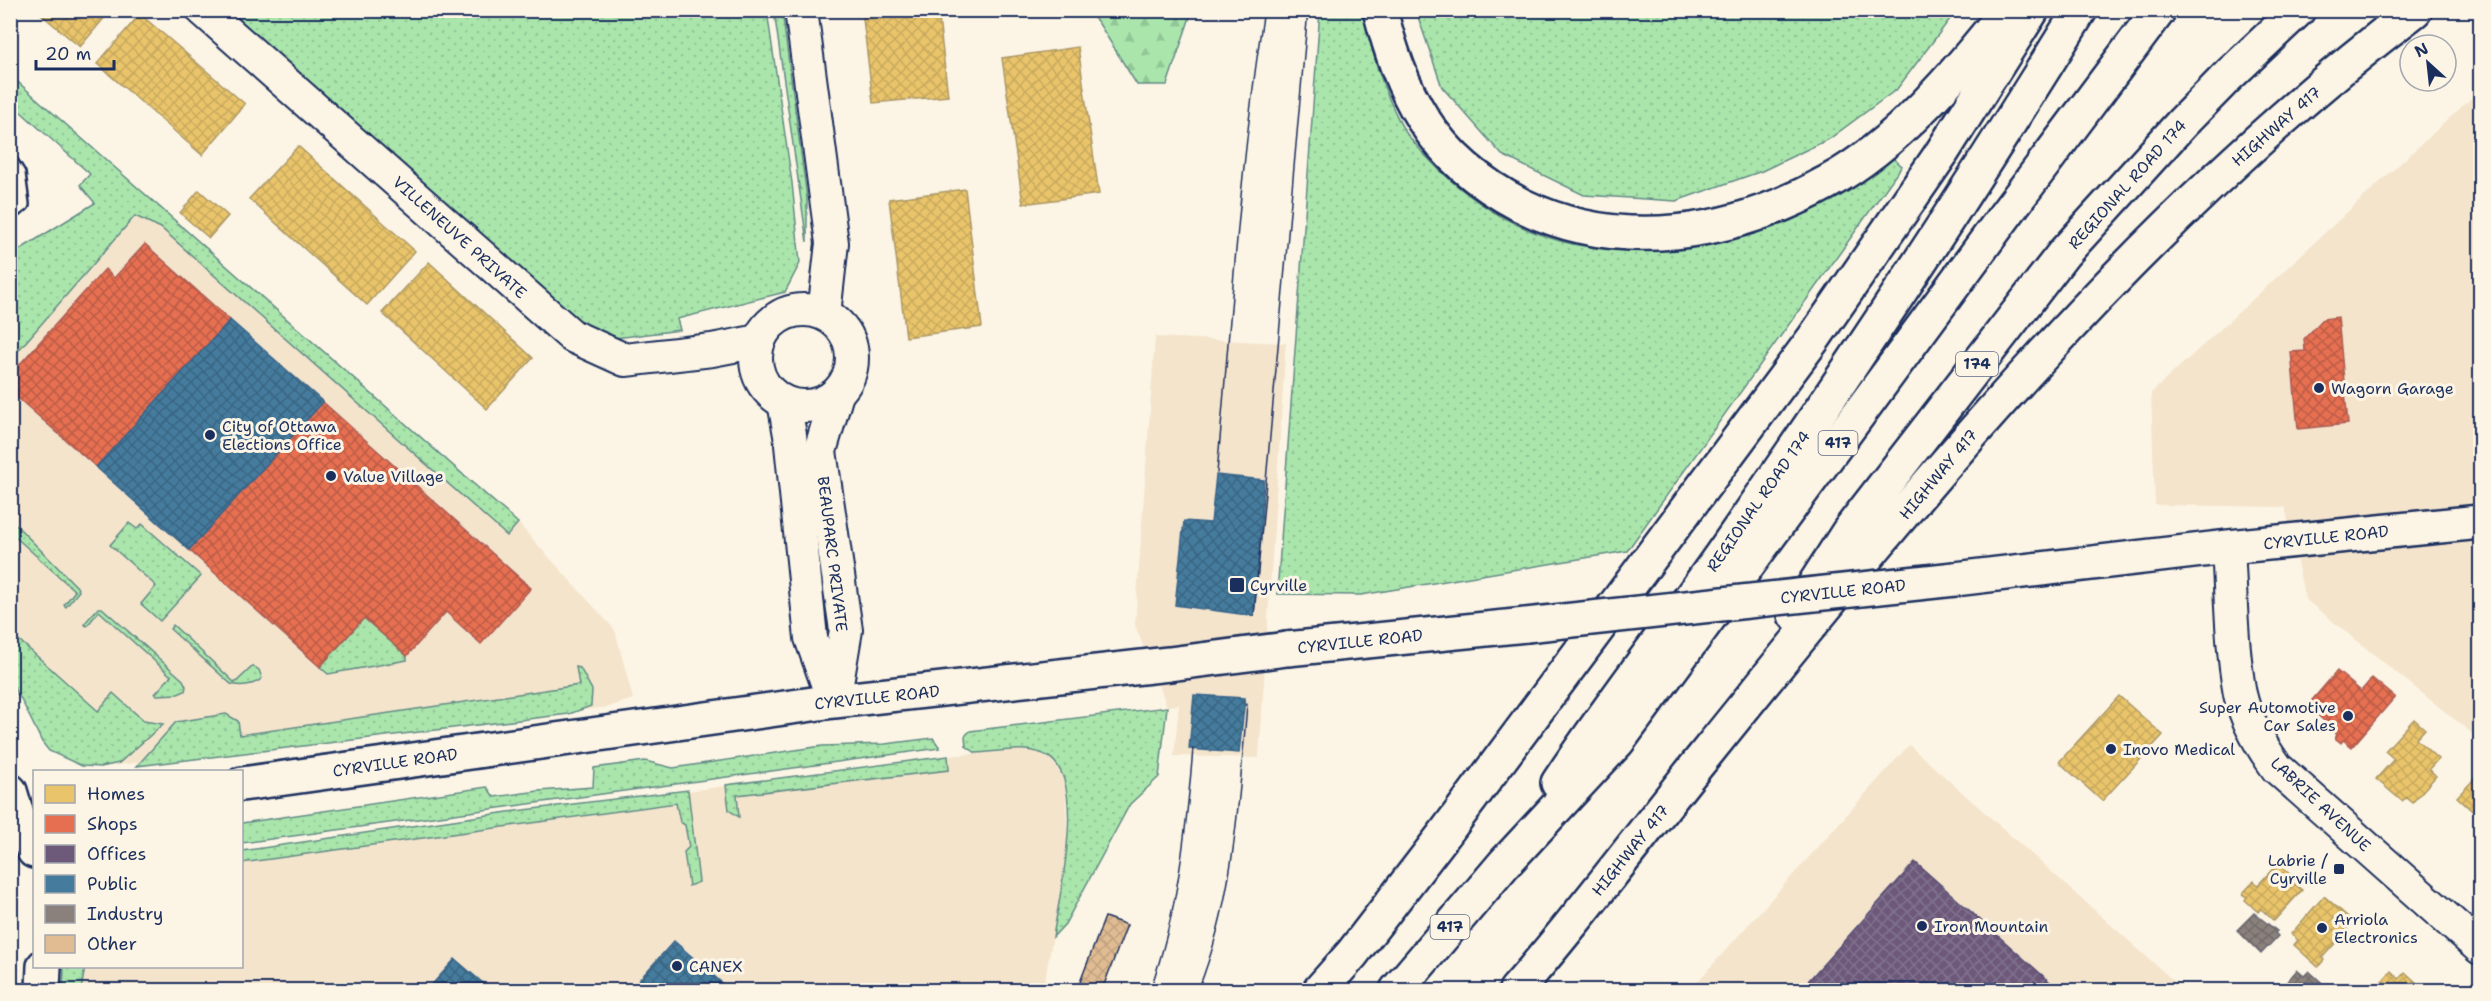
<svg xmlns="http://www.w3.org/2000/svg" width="2491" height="1001" font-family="'Shantell Sans',sans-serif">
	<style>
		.built { fill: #f4e4cc }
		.grass { fill: url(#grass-dots); stroke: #628a85; stroke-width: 1.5 }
		.forest { fill: url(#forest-firs); stroke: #628a85; stroke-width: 1.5 }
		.homes { fill: url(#homes-cross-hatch); stroke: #ab9766; stroke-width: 1.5 }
		.shops { fill: url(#shops-cross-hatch); stroke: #aa5c55; stroke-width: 1.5 }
		.offices { fill: url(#offices-cross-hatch); stroke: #544c72; stroke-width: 1.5 }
		.public { fill: url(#public-cross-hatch); stroke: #38648a; stroke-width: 1.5 }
		.industry { fill: url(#industry-cross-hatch); stroke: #696873; stroke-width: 1.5 }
		.building { fill: url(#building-cross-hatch); stroke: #1b2f5e; stroke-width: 1.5 }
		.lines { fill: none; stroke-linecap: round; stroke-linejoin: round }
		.lane-casing { stroke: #1b2f5e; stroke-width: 20 }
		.street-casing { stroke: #1b2f5e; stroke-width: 36 }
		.secondary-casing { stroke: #1b2f5e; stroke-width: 38 }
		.highway-casing { stroke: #1b2f5e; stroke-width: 38 }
		.lane { stroke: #fcf5e5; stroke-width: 15 }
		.street { stroke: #fcf5e5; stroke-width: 32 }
		.secondary { stroke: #fcf5e5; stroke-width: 33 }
		.highway { stroke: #fcf5e5; stroke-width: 33 }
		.tram { stroke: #1b2f5e; stroke-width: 1.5 }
		.secondary-bridge-casing { stroke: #1b2f5e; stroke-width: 38; stroke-linecap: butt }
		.secondary-bridge { stroke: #fcf5e5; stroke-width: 33 }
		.poi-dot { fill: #1b2f5e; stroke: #fcf5e5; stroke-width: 2 }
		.labels { text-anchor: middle; stroke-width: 6; stroke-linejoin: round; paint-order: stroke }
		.shield { fill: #fcf5e5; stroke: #5e6a86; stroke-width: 1.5 }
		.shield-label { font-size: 15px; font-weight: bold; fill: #1b2f5e }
		.street-label { font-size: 16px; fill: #1b2f5e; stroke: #fcf5e5 }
		.poi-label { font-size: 16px; fill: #1b2f5e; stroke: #fcf5e5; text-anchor: start }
	</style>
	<defs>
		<pattern id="grass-dots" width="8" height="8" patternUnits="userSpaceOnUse" patternTransform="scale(1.5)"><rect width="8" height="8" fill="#aae6ac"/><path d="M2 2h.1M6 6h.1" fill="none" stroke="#92c696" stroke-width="1.8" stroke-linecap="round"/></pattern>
		<pattern id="forest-firs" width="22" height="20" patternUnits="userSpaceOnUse" patternTransform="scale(1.5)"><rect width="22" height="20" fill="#aae6ac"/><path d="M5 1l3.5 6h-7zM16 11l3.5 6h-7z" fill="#92c696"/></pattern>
		<pattern id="homes-cross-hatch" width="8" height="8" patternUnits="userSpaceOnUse" patternTransform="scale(1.5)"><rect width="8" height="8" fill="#e9c46a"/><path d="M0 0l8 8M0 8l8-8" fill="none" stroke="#c7a95e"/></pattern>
		<pattern id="shops-cross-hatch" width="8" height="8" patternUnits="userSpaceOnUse" patternTransform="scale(1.5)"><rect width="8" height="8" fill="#e76f51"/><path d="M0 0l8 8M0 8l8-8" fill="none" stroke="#ba5c46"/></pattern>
		<pattern id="offices-cross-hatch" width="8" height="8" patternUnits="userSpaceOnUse" patternTransform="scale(1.5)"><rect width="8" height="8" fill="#6d597a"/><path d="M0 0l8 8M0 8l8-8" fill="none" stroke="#80738f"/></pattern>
		<pattern id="public-cross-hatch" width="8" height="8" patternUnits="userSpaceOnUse" patternTransform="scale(1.5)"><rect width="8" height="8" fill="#457b9d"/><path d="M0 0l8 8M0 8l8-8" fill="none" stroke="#396583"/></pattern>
		<pattern id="industry-cross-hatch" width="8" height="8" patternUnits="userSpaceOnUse" patternTransform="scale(1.5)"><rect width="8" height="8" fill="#8a817c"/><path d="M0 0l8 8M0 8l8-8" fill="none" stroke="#706a69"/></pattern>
		<pattern id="building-cross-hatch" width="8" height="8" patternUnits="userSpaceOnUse" patternTransform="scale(1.5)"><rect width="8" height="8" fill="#e1bc92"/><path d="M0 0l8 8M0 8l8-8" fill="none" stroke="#c0a280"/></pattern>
	</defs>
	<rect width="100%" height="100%" fill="#fcf5e5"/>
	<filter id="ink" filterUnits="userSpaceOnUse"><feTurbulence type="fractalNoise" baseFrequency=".0167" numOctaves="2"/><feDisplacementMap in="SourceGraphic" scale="12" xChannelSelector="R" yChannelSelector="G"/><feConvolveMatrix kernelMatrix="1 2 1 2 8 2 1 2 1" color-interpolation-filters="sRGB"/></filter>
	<g filter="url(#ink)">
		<g class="built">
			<polygon points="2480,90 2480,740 2305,599 2285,507 2155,505 2151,393"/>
			<polygon points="147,196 518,523 615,630 633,699 609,707 101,767 11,688 11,280"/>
			<polygon points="1155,337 1286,343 1259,758 1174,756 1179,705 1167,706 1135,625"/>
			<polygon points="1909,745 2184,990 1690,990"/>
			<polygon points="1029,749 1050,758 1065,777 1068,853 1043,990 63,990 64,967 242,966 242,851 948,756"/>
		</g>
		<g class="grass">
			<polygon points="229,11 767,11 792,183 800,263 785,292 677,319 680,330 607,339 577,325"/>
			<polygon points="774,11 782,11 807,198 807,242"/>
			<path d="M1320,11h46c3,35 13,67 28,99 4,8 7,17 13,24 39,50 92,90 153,107 53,15 132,8 184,-7 16,-5 33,-7 48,-14 35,-16 68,-41 99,-63l11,9 -275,385 -266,44 -84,-1z"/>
			<polygon points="1416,11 1416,10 1956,11 1897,89 1829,139 1762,171 1676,201 1584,195 1502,155 1442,87"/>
			<polygon points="11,76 518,523 507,536 161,228 135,216 11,359 11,255 95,203 80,185 90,174 11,103"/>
			<polygon points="11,520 77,587 79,591 66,607 64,605 75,591 11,533"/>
			<polygon points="129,523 137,529 142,524 201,576 160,621 141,604 156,586 110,545"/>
			<polygon points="98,608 102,608 183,680 186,686 185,691 178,694 157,695 155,694 171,676 99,611 87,626 84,624"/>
			<polygon points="364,618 407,656 407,660 328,674 320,667"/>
			<path d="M173,625l62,58 18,-17 6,4 3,8c-6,7 -22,9 -31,6l-61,-55z"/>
			<polygon points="10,632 98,711 113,693 144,721 163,724 119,763 101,767 82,766 49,751 42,742 21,699 11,684"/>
			<polygon points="576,667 580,668 592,690 591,706 569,714 137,766 176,722 226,714 238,721 240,735 579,685"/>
			<path d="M1167,707l-8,70 -29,27 -65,120 -12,13c6,-39 34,-155 -4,-180 -20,-13 -50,-5 -73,-4l-10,-7 -1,-10 5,-5z"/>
			<polygon points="933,738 940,748 242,843 242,823 487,787 494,797 539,791 593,787 594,768 645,761 673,768 822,746 885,744"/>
			<polygon points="948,756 949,770 737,795 739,817 729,810 726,785"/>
			<polygon points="688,790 699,882 689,886 684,852 689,847 685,825 680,822 676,803 242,863 242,851 508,812"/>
			<polygon points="64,967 85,967 81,990 63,990"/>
		</g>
		<polygon class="forest" points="1086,11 1192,11 1167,85 1137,85 1098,22"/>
		<g class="homes">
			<polygon points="36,10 111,10 80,47"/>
			<polygon points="862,10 938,10 948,96 873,103"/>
			<polygon points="140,14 245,104 202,155 97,64"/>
			<polygon points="1078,47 1099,194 1023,204 1002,58"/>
			<polygon points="298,146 415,251 367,305 249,199"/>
			<polygon points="965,189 982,327 906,337 889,199"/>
			<polygon points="199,190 228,216 209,238 180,213"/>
			<polygon points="429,262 533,358 487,409 382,313"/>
			<polygon points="2119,696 2163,735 2102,801 2059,762"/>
			<polygon points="2414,719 2425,729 2416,739 2438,759 2429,769 2436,776 2412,803 2406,798 2402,801 2376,779 2394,759 2385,751"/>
			<polygon points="2480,773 2480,818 2457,797"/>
			<polygon points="2278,863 2295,878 2291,881 2302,890 2274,921 2261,909 2258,912 2245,900 2247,897 2242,894 2254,881 2258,885"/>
			<polygon points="2324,896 2354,922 2322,958 2324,960 2318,967 2294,945 2298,940 2291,934"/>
			<polygon points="2391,971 2399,979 2405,972 2418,984 2413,990 2374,990"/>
		</g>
		<g class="shops">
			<polygon points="145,244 230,320 96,467 10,391 10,375 105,269 114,278"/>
			<polygon points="2338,317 2348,424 2298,429 2291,352 2305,351 2304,339 2323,319"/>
			<polygon points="323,402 531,588 481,644 446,612 407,656 364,618 320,667 189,550"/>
			<polygon points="2337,671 2361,691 2372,678 2395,697 2352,747 2343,740 2341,743 2335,738 2337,735 2330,726 2307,706"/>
		</g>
		<polygon class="offices" points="1915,862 2059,990 1800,990"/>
		<g class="public">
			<polygon points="230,320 323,402 189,550 96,467"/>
			<polygon points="1216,475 1264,480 1254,616 1175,605 1184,521 1211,523"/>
			<polygon points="1194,695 1245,698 1239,753 1189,749"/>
			<polygon points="674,941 730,990 630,990"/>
			<polygon points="455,959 491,990 427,990"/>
		</g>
		<g class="industry">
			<polygon points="2254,913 2277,931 2275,933 2278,936 2261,954 2237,930"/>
			<polygon points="2297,970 2304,976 2309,971 2330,990 2290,990 2284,985"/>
		</g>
		<polygon class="building" points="1105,917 1127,925 1102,990 1077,990"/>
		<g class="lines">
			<defs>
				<polyline id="lane" points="10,163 17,174 21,204 10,212"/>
				<g id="street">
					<polyline points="203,10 572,336 625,360 712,350 759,341"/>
					<polyline points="801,10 832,243 824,314"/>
					<circle cx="804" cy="358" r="48"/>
					<polyline points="784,402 790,435 811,638 832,697"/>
					<path d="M2228,547c3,48 3,99 12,147 6,27 21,52 37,74l203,180"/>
					<polyline points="834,701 846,630 820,451 837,394"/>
				</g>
				<g id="secondary">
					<polyline points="1955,579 2228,547 2480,522"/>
					<polyline points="1287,649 1526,625"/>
					<polyline points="242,784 834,701 1169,664"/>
					<polyline points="10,791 18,818 34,851"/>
					<polyline points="43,990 44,966"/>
				</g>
				<g id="highway">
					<path d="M1380,10c10,39 22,76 43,109 24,38 59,66 98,86 101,49 211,30 307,-23 68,-37 131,-111 179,-172"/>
					<polyline points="1795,615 1849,531 2064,253 2182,123 2227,77 2298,10"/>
					<path d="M1558,783c52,-79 110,-152 164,-229 124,-178 244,-359 358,-544"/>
					<polyline points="1320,990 1352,954 1446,832 1814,338 1941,154 2032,10"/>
					<polyline points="1397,990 1504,864 1618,741 2003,218 2159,10"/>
					<path d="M1516,990c66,-75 126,-157 189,-235 215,-267 435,-536 710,-745"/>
				</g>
			</defs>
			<use href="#lane" class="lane-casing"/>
			<use href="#street" class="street-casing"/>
			<use href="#secondary" class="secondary-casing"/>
			<use href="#highway" class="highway-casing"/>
			<use href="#lane" class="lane"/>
			<use href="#street" class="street"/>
			<use href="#secondary" class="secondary"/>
			<use href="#highway" class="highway"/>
			<g class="tram">
				<path d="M1217,473c14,-154 23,-310 47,-463"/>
				<polyline points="1254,616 1308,10"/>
				<path d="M1150,990c28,-77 36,-159 43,-241"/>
				<path d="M1198,990c36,-89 41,-190 49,-286"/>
			</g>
			<defs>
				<g id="secondary-bridge">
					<polyline points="1526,625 1955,579"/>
					<polyline points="1169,664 1287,649"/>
				</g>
			</defs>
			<use href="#secondary-bridge" class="secondary-bridge-casing"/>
			<use href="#secondary-bridge" class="secondary-bridge"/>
		</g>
	</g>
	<g class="poi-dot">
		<circle cx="2319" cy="388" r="6"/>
		<circle cx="210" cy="435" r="6"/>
		<circle cx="331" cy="476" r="6"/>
		<rect x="1229" y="577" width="16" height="16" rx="3"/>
		<circle cx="2348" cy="716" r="6"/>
		<circle cx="2111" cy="749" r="6"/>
		<rect x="2333" y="863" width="12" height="12" rx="3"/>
		<circle cx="1922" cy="926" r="6"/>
		<circle cx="2322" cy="928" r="6"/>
		<circle cx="677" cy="966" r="6"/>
	</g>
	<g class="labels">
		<g class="shield">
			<rect x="1956" y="352" width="42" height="24" rx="4.5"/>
			<rect x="1818.5" y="431" width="39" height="24" rx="4.5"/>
			<rect x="1430.5" y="915" width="39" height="24" rx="4.5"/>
		</g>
		<g class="shield-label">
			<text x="1977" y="369">174</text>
			<text x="1838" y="448">417</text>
			<text x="1450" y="932">417</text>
		</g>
		<g class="street-label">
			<text transform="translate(2276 126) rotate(-41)" y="6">HIGHWAY 417</text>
			<text transform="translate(2127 184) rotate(-48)" y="6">REGIONAL ROAD 174</text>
			<text transform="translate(460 237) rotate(42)" y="6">VILLENEUVE PRIVATE</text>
			<text transform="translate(1938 474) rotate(-50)" y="6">HIGHWAY 417</text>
			<text transform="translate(1758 501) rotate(-55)" y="6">REGIONAL ROAD 174</text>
			<text transform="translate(2326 537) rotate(-6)" y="6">CYRVILLE ROAD</text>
			<text transform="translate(833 554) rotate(83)" y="6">BEAUPARC PRIVATE</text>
			<text transform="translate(1843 591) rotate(-6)" y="6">CYRVILLE ROAD</text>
			<text transform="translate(1360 641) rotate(-6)" y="6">CYRVILLE ROAD</text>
			<text transform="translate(877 697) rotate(-6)" y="6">CYRVILLE ROAD</text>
			<text transform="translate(395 762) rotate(-8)" y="6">CYRVILLE ROAD</text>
			<text transform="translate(2321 804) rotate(43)" y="6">LABRIE AVENUE</text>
			<text transform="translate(1630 850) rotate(-51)" y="6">HIGHWAY 417</text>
		</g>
		<g class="poi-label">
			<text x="2331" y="394">Wagorn Garage</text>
			<text x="222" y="432">City of Ottawa<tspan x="222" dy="18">Elections Office</tspan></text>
			<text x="343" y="482">Value Village</text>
			<text x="1250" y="591">Cyrville</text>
			<text x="2336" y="713" text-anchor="end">Super Automotive<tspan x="2336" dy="18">Car Sales</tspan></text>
			<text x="2123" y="755">Inovo Medical</text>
			<text x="2327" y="866" text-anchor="end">Labrie /<tspan x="2327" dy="18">Cyrville</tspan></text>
			<text x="2334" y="925">Arriola<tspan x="2334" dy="18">Electronics</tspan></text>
			<text x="1934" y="932">Iron Mountain</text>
			<text x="689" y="972">CANEX</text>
		</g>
	</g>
	<rect width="2491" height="1001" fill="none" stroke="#fcf5e5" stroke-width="36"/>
	<rect x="18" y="18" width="2455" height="965" fill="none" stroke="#1b2f5e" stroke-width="2" filter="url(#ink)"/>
	<rect x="33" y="770" width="210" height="198" fill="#fcf5e5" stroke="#a2a6af" stroke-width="1.5"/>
	<rect x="45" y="785" width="30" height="18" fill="#e9c46a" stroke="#a2a6af" stroke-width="1.5"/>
	<text x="87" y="800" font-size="18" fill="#1b2f5e">Homes</text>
	<rect x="45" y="815" width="30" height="18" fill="#e76f51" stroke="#a2a6af" stroke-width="1.5"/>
	<text x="87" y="830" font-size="18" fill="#1b2f5e">Shops</text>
	<rect x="45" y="845" width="30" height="18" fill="#6d597a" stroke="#a2a6af" stroke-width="1.5"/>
	<text x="87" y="860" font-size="18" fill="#1b2f5e">Offices</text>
	<rect x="45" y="875" width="30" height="18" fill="#457b9d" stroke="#a2a6af" stroke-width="1.5"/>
	<text x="87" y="890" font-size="18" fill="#1b2f5e">Public</text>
	<rect x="45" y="905" width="30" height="18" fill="#8a817c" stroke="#a2a6af" stroke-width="1.5"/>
	<text x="87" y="920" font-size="18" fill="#1b2f5e">Industry</text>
	<rect x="45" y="935" width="30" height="18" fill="#e1bc92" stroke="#a2a6af" stroke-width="1.5"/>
	<text x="87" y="950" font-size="18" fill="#1b2f5e">Other</text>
	<g transform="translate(2428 63) rotate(333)"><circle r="28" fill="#fcf5e5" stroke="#a2a6af" stroke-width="1.5"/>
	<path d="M0-4.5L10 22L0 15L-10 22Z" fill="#1b2f5e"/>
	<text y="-9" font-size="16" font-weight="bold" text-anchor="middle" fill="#1b2f5e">N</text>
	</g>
	<path d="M36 60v9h78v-9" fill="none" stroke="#1b2f5e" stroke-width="3"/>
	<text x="45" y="60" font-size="18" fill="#1b2f5e" stroke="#fcf5e5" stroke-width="4.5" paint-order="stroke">20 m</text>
</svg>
